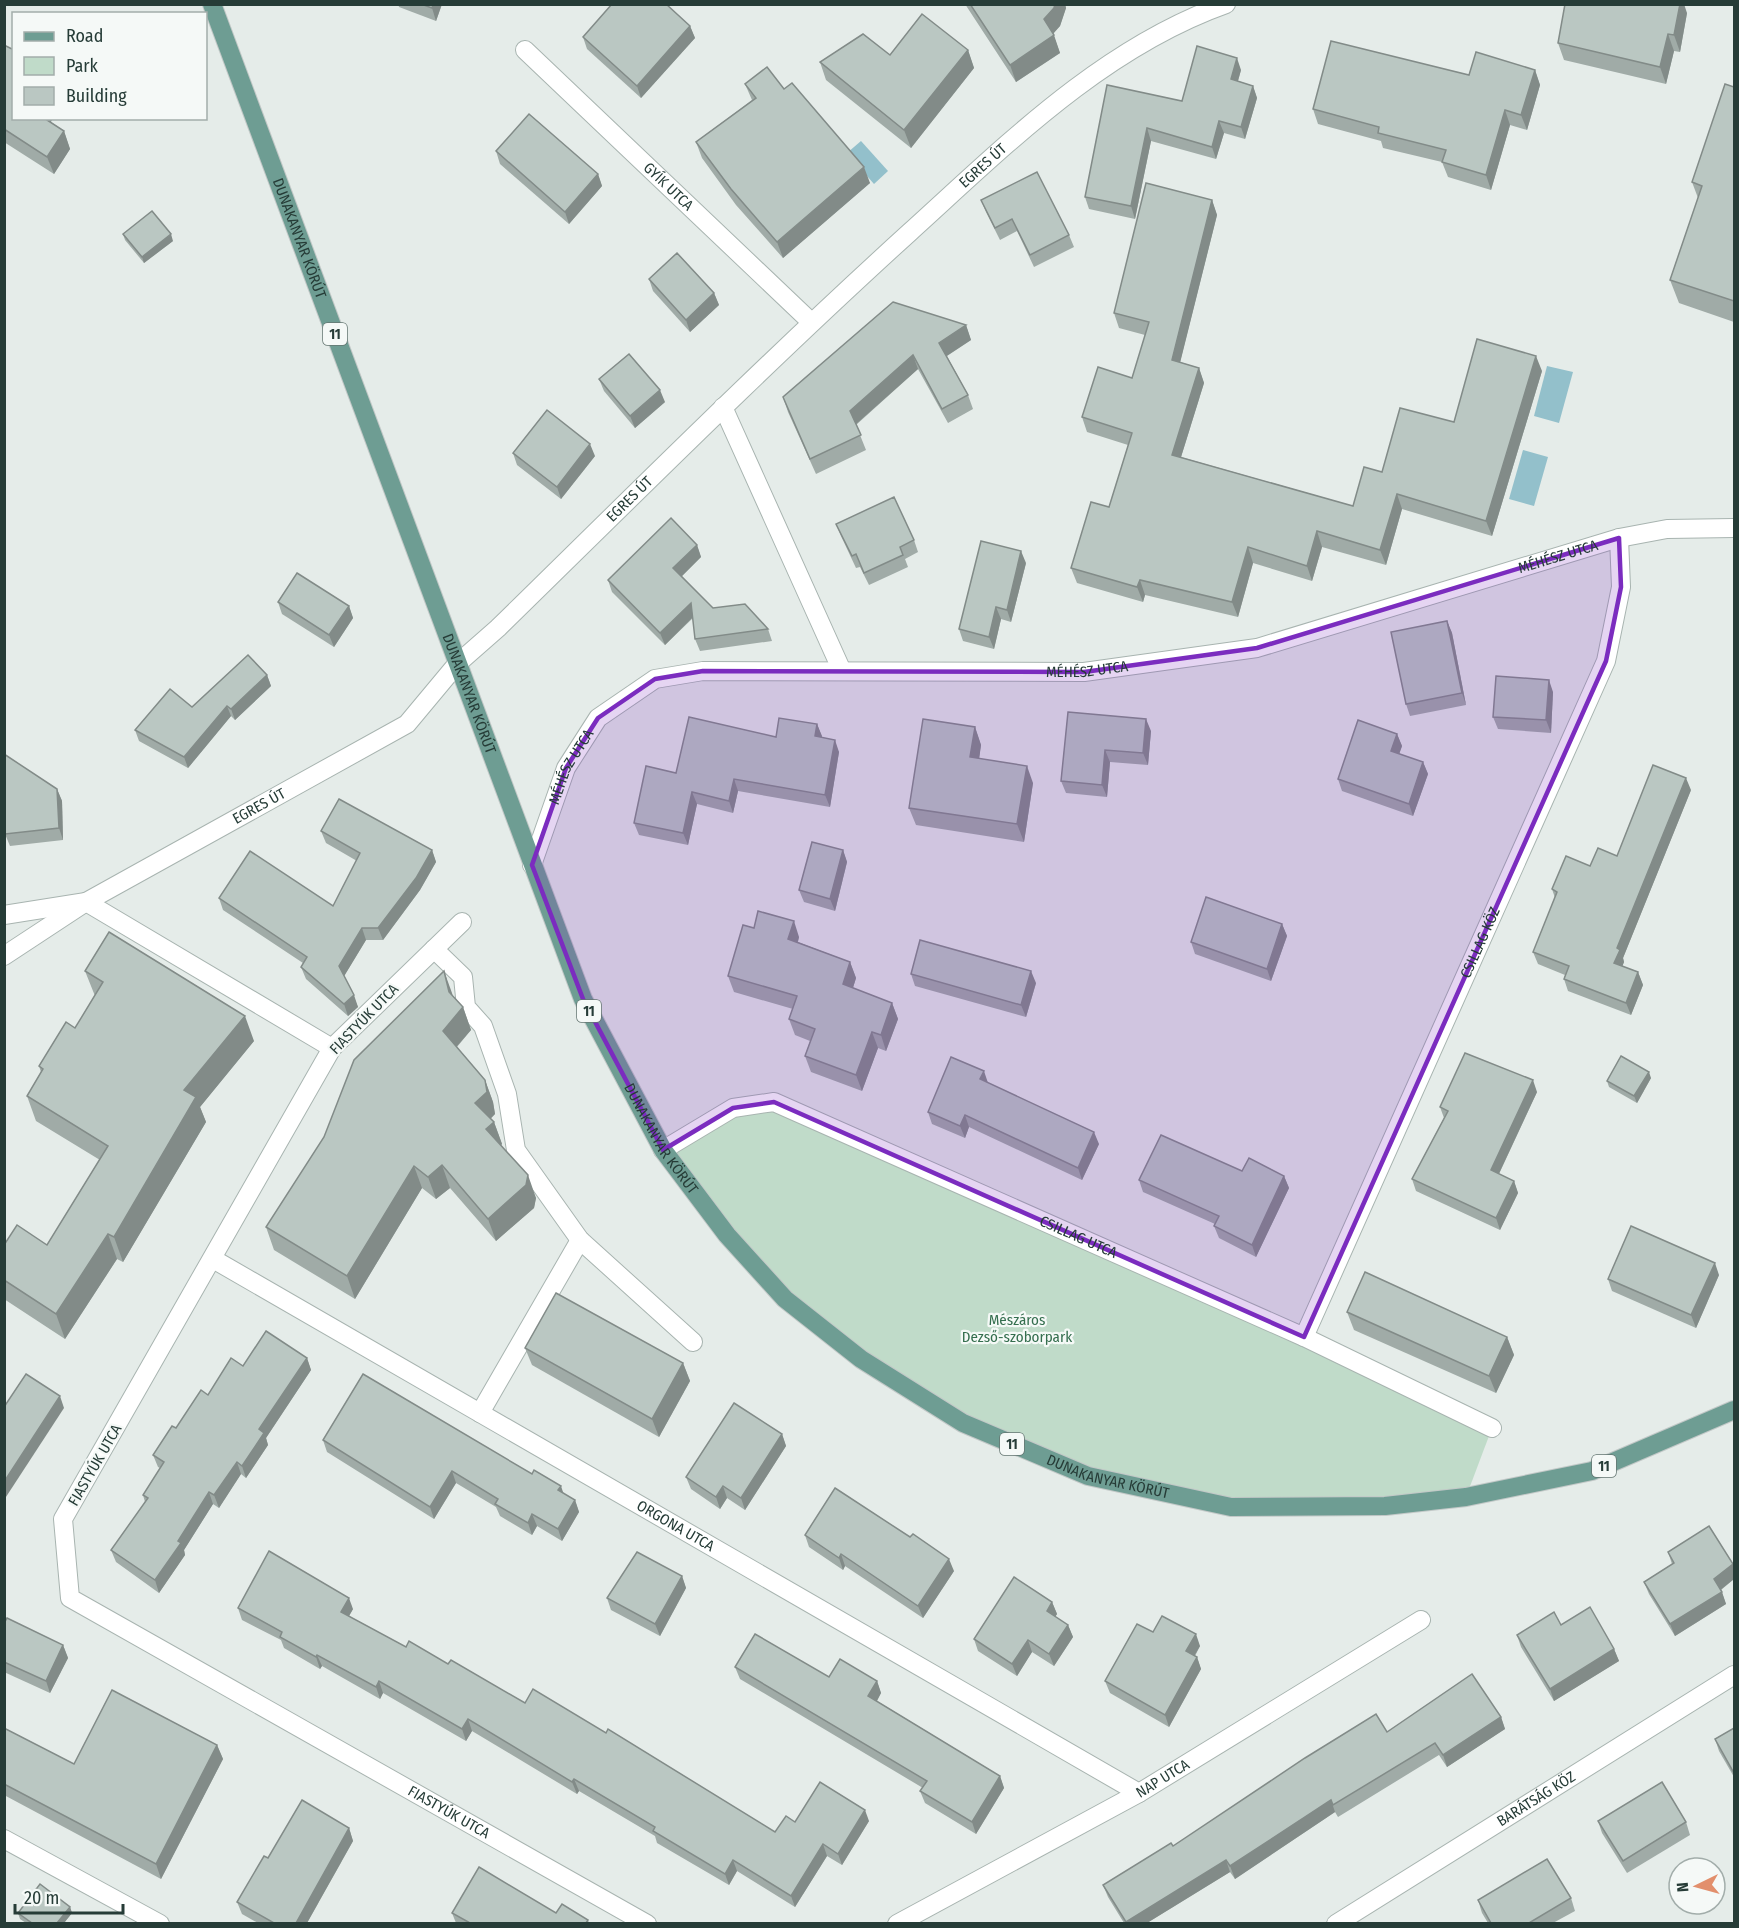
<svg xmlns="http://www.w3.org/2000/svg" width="1739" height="1928" font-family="'Fira Sans Condensed',sans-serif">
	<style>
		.green { fill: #c0dbc9 }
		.water { fill: #93c0cb }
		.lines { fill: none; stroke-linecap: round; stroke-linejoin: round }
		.minor-casing { stroke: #a8b4b0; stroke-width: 20 }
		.major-casing { stroke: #c2c8c7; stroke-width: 20 }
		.minor { stroke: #fff; stroke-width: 18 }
		.major { stroke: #6e9d93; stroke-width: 18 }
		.wall { fill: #a0aba7 }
		.shaded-wall { fill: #828b88 }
		.building { fill: #bac7c2; stroke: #828b88; stroke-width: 1.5 }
		.marked { fill: #7b2cbf; fill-opacity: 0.2; stroke: #7b2cbf; stroke-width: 4.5; stroke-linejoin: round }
		.labels { text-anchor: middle; stroke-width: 4.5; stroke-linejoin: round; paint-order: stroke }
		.shield { fill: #f5f9f7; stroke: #647571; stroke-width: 1.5 }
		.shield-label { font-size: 14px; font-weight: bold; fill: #263c37 }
		.street-label { font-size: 15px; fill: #263c37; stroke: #f5f9f7 }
		.park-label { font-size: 15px; fill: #346e4e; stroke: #f5f9f7 }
	</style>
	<rect width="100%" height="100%" fill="#e5ece9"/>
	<polygon class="green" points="774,1102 1492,1428 1466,1497 1231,1507 1088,1476 963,1423 785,1299 663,1150 691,1132"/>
	<g class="water">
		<polygon points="861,141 888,171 874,184 847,153"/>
		<polygon points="1547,366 1573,372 1559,423 1534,416"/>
		<polygon points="1523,450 1548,457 1534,506 1509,499"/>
	</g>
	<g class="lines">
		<defs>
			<g id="minor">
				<path id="s1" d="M525,50l286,272"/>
				<polyline points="723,407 842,671"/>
				<path id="s2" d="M532,865l34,-97 32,-50 57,-39 48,-8 381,1 173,-24 362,-110 48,-9 67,-1"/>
				<polyline points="4,915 86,902 332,1048"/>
				<path id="s3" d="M462,922l-130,126 -269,471 7,79 577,326"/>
				<polyline points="434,949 463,977 466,1007 483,1026 507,1094 516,1150 580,1240 693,1342"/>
				<path id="s4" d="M4,956l82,-54 321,-178 50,-60 41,-36c136,-133 271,-268 412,-396 95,-86 192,-184 316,-228"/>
				<path id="s5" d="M663,1150l70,-42 41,-6 530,235 188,91"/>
				<path id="s6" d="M213,1259l926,534"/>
				<path id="s7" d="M1304,1337l302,-676 15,-74 -2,-49"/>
				<polyline points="480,1413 580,1240"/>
				<polyline points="4,1839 160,1924"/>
				<path id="s8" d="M897,1924l242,-131 282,-173"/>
				<path id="s9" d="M1336,1924l398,-249"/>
			</g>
			<g id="major">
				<path id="s10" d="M212,4l371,995 80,151 64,85 58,64 76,60 102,64 125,53 143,31 154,-1 81,-9 126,-26 142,-61"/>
			</g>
		</defs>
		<use href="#minor" class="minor-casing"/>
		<use href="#major" class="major-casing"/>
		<use href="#minor" class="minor"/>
		<use href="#major" class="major"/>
	</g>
	<g class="wall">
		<polygon points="398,4 442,4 436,21 399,7"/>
		<polygon points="965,4 1065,4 1066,8 1060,26 1053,34 1060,53 1016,82"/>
		<polygon points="1687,13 1680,52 1674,51 1666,84 1564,60 1558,43"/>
		<polygon points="690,26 695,38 641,98 587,49 583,37"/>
		<polygon points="4,45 14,118 53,118 51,122 64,131 70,149 54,174 4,142"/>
		<polygon points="968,50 974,68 911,148 826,80 820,62 890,55"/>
		<polygon points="1241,70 1238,81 1253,86 1257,98 1245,139 1224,133 1216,159 1151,141 1135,219 1089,209 1085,197 1107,85 1182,101"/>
		<polygon points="1535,70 1540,85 1527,130 1510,125 1491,190 1448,177 1442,162 1383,148 1381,141 1318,124 1313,109 1469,75"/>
		<polygon points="745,84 784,89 870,183 783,258 736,205 702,158 696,142 752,100"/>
		<polygon points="1734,87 1734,322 1679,303 1670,280 1698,198 1692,182"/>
		<polygon points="496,151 598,174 602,186 569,224 500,164"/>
		<polygon points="981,200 1069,235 1074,247 1034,267 1017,231 1000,240 986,212"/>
		<polygon points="1212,200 1217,215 1180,362 1199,368 1204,383 1181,457 1353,506 1382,472 1454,422 1542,371 1492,536 1402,509 1386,565 1322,547 1312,581 1253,563 1238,617 1145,595 1143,602 1077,583 1071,568 1109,507 1128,445 1087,432 1082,417 1132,378 1145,335 1119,328 1114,313"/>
		<polygon points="123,234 173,241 144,263 125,240"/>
		<polygon points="649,279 714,293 719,305 690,332 653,291"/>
		<polygon points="966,325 971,340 947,356 968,395 973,409 948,423 918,369 856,425 866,450 816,474 788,412 783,397"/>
		<polygon points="599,379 665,402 635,428 604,391"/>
		<polygon points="513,453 595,456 561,499 517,465"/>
		<polygon points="836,524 914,540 918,552 905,559 908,567 869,585 860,567 856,568 841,536"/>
		<polygon points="697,545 701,557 682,576 713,608 768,629 772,641 700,651 695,639 693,618 665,645 612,592 608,580"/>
		<polygon points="1026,563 1011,622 1001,619 994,649 963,641 959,629"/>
		<polygon points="278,602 349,606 353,618 334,647 282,614"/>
		<polygon points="1447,621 1452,633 1466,705 1410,716 1406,704"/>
		<polygon points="267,675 271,686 235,720 231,716 188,768 139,741 135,730"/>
		<polygon points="1553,692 1551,733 1498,729 1493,717"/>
		<polygon points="1068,712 1151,731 1148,765 1110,762 1107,797 1066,793 1061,781"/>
		<polygon points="817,724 822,737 839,752 830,807 738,791 733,813 697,804 688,845 639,835 634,823 676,773 776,737"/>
		<polygon points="975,727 981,745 979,758 1033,783 1024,842 916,825 909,808"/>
		<polygon points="1397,734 1402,746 1399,754 1423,762 1428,774 1413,816 1342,791 1338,779"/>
		<polygon points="57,789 62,801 63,840 10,846 5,834"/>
		<polygon points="1691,790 1623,958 1624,962 1622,966 1638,972 1643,985 1631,1015 1568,991 1564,979 1565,975 1538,964 1533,952 1555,898 1552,889 1590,866 1617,856"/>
		<polygon points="321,831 432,850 436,862 420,890 383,940 366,940 344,976 358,1007 348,1016 306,979 301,967 303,963 223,910 219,898 333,906 357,861 326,843"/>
		<polygon points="843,850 847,862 835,911 804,902 799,890"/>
		<polygon points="1282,924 1287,936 1271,981 1195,954 1191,942"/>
		<polygon points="754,928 799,937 798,942 850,962 856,978 853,988 892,1003 898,1019 886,1051 878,1048 862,1091 811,1072 805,1056 810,1041 795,1035 789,1019 793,1009 734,992 728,976"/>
		<polygon points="85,971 254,1041 200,1107 206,1122 123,1262 117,1259 65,1339 4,1299 4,1245 47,1245 100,1160 36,1121 27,1096 41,1072 39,1066 75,1028 95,996"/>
		<polygon points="911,974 1036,983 1026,1017 915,986"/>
		<polygon points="453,996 463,1007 471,1030 457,1047 485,1080 493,1102 495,1114 490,1118 494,1122 502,1144 501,1146 536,1198 534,1208 496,1241 450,1188 436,1199 422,1188 355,1299 274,1250 266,1227"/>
		<polygon points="1651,1078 1637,1103 1609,1087 1607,1081"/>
		<polygon points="988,1083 1099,1144 1082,1180 969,1127 965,1138 932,1124 928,1112"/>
		<polygon points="1537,1092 1499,1174 1514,1181 1518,1193 1500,1230 1416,1191 1412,1179 1444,1118 1440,1107"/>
		<polygon points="1242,1171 1284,1176 1289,1188 1256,1257 1219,1238 1214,1226 1215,1224 1143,1192 1139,1180"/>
		<polygon points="1719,1275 1696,1328 1612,1291 1608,1279"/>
		<polygon points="1347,1312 1507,1337 1514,1355 1496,1393 1354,1330"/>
		<polygon points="525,1348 683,1363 690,1381 659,1437 532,1365"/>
		<polygon points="307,1358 311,1370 266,1438 268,1445 246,1478 241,1474 219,1508 213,1504 184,1550 185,1555 159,1593 116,1562 111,1550 145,1502 143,1495 160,1468 158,1467 153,1455 176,1428 208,1395 243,1366"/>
		<polygon points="782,1434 786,1446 745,1510 727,1498 720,1509 691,1489 686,1477"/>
		<polygon points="323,1440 564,1494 575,1500 579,1512 562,1541 537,1526 532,1535 500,1516 496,1507 456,1483 434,1519 327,1452"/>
		<polygon points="805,1535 954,1571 923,1618 845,1566 843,1570 809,1547"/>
		<polygon points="1668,1552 1734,1579 1721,1590 1726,1604 1675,1636 1649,1594 1644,1582 1672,1564"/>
		<polygon points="682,1576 686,1588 660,1636 611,1610 607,1598"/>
		<polygon points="1052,1602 1057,1614 1055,1617 1068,1625 1073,1637 1054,1666 1032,1652 1017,1676 978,1651 974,1639"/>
		<polygon points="238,1608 353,1609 349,1616 406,1647 448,1664 525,1703 606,1733 775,1832 795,1822 869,1821 842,1865 827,1856 795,1907 737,1871 729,1885 657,1843 655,1836 579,1791 577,1794 472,1731 466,1741 383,1693 380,1699 322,1666 320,1669 284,1648 281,1640 242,1620"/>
		<polygon points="4,1623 63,1645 68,1658 50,1693 4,1672"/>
		<polygon points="1561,1625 1614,1649 1619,1661 1554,1701 1521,1647 1517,1635"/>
		<polygon points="1153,1632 1200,1646 1195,1656 1197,1657 1201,1669 1169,1727 1110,1693 1105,1681"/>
		<polygon points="735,1667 877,1681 881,1693 877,1701 1000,1776 1004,1788 976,1834 925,1803 920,1791 923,1788 740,1679"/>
		<polygon points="1501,1717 1505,1729 1447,1767 1439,1755 1338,1817 1335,1812 1235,1879 1230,1872 1147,1923 1124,1923 1108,1897 1103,1885 1387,1732"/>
		<polygon points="4,1728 74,1764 217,1745 223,1759 161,1879 4,1795"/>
		<polygon points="1734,1728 1734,1777 1719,1751 1715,1739"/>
		<polygon points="1598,1821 1686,1822 1690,1835 1627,1873 1602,1833"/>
		<polygon points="349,1828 353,1841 307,1923 258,1923 242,1914 237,1902"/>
		<polygon points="1571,1898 1575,1911 1553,1923 1488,1923 1482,1913 1478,1900"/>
		<polygon points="70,1907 72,1913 64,1923 26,1923 20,1919 18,1913"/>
		<polygon points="452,1913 556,1913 588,1920 589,1923 456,1923"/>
	</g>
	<g class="shaded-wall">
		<polygon points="433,4 442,4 436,21 432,8"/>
		<polygon points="1055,4 1065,4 1066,8 1060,26 1050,37 1044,19"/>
		<polygon points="1680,4 1684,4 1687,13 1680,52 1674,35"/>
		<polygon points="690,26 695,38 641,98 637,86"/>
		<polygon points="1668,34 1674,51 1666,84 1660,67"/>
		<polygon points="1054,35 1060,53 1016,82 1010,65"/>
		<polygon points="968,50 974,68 911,148 904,130"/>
		<polygon points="1237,58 1241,70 1235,91 1231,79"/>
		<polygon points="1535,70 1540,85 1527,130 1521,115"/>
		<polygon points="1253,86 1257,98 1245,139 1241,127"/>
		<polygon points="1505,110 1510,125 1491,190 1486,175"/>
		<polygon points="39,118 53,118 44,132"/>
		<polygon points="1219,121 1224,133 1216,159 1212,147"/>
		<polygon points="1147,128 1151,141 1135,219 1131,206"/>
		<polygon points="64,131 70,149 54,174 47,157"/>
		<polygon points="864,167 870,183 783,258 777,242"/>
		<polygon points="598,174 602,186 569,224 565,212"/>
		<polygon points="1212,200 1217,215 1177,375 1172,360"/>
		<polygon points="171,234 173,241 144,263 142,257"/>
		<polygon points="714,293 719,305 690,332 686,320"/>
		<polygon points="966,325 971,340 945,357 939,343"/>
		<polygon points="913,355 918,369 855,425 850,411"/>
		<polygon points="1536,356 1542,371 1492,536 1486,521"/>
		<polygon points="1199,368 1204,383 1177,470 1172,455"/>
		<polygon points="660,390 665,402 635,428 630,416"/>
		<polygon points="590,444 595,456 561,499 557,487"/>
		<polygon points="1397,494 1402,509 1386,565 1380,550"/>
		<polygon points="1317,531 1322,547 1312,581 1307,566"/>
		<polygon points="697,545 701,557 678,580 673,568"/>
		<polygon points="1248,547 1253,563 1238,617 1232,602"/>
		<polygon points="1021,551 1026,563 1011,622 1007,610"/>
		<polygon points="1140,580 1145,595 1143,602 1137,587"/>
		<polygon points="691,603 695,615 665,645 660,633"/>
		<polygon points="349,606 353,618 334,647 329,635"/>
		<polygon points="996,607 1001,619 994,649 989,637"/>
		<polygon points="1447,621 1452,633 1466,705 1462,693"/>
		<polygon points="267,675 271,686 235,720 231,709"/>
		<polygon points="1549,680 1553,692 1551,733 1546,720"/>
		<polygon points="227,706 231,716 188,768 184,757"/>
		<polygon points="1146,719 1151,731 1148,765 1143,753"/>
		<polygon points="817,724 822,736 819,748 815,736"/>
		<polygon points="975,727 981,745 977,775 970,757"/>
		<polygon points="1397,734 1402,746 1396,763 1391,751"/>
		<polygon points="835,740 839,752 830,807 825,795"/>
		<polygon points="1105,750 1110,762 1107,797 1102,785"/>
		<polygon points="1423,762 1428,774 1413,816 1409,804"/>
		<polygon points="1027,766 1033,783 1024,842 1017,824"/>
		<polygon points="1686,778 1691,790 1623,958 1624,962 1619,975 1614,963 1617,948"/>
		<polygon points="734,779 738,791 733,813 729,801"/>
		<polygon points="57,789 62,801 63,840 59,828"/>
		<polygon points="692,792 697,804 688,845 683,833"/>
		<polygon points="432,850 436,862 420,890 383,940 378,928"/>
		<polygon points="843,850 847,862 835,911 830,899"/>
		<polygon points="794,921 799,937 794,955 788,939"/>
		<polygon points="1282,924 1287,936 1271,981 1267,969"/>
		<polygon points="362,928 366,940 343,978 339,966"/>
		<polygon points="850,962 856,978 849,1000 843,984"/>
		<polygon points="444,971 452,993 457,1014 449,992"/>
		<polygon points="1031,971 1036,983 1026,1017 1021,1005"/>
		<polygon points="1638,972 1643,985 1631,1015 1626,1003"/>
		<polygon points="354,995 358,1007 348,1016 344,1004"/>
		<polygon points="892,1003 898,1019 886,1051 881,1035"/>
		<polygon points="463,1007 471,1030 451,1053 443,1031"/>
		<polygon points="245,1016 254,1041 200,1107 206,1122 123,1262 114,1237 184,1090"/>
		<polygon points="872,1032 878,1048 862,1091 856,1075"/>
		<polygon points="984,1071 988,1083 980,1079"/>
		<polygon points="1649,1072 1651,1078 1637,1103 1634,1096"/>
		<polygon points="485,1080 493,1102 495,1114 484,1126 475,1103"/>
		<polygon points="1533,1080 1537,1092 1495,1182 1491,1170"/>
		<polygon points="965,1115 969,1127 965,1138 960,1126"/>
		<polygon points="494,1122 502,1144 494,1151 486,1129"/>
		<polygon points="1094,1132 1099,1144 1082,1180 1078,1168"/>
		<polygon points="442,1165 450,1188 436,1199 428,1177"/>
		<polygon points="414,1166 422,1188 355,1299 347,1276"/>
		<polygon points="528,1175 536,1198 534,1208 496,1241 488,1219"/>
		<polygon points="1284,1176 1289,1188 1256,1257 1252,1245"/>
		<polygon points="1514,1181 1518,1193 1500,1230 1496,1218"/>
		<polygon points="108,1234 117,1259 65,1339 56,1314"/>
		<polygon points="1715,1263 1719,1275 1696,1328 1691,1315"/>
		<polygon points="1507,1337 1514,1355 1496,1393 1489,1376"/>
		<polygon points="307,1358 311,1370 266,1438 268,1445 246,1478 242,1466 259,1429"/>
		<polygon points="683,1363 690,1381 659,1437 652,1419"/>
		<polygon points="60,1396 64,1408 4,1500 4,1482"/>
		<polygon points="782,1434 786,1446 745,1510 741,1498"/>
		<polygon points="237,1462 241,1474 219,1508 214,1495"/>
		<polygon points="452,1471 456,1483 434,1519 430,1507"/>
		<polygon points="561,1486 565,1498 558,1490"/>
		<polygon points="723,1486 727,1498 720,1509 716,1497"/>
		<polygon points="209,1492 213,1504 184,1550 185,1555 159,1593 155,1580 178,1541"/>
		<polygon points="575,1500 579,1512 562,1541 558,1529"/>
		<polygon points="532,1514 537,1526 532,1535 528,1523"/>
		<polygon points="841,1554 845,1566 843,1570 839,1558"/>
		<polygon points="949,1559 954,1571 923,1618 918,1606"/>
		<polygon points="1733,1564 1734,1569 1734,1579 1719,1591 1714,1579"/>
		<polygon points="682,1576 686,1588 660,1636 655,1624"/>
		<polygon points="1722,1592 1726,1604 1675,1636 1670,1624"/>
		<polygon points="349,1598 353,1609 345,1623 341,1612"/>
		<polygon points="1052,1602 1057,1614 1051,1623 1047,1611"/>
		<polygon points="1068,1625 1073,1637 1054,1666 1049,1654"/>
		<polygon points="1196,1634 1200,1646 1190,1663 1186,1651"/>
		<polygon points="1028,1640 1032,1652 1017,1676 1012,1664"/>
		<polygon points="63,1645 68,1658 50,1693 46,1681"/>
		<polygon points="1614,1649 1619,1661 1554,1701 1550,1689"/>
		<polygon points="317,1655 322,1666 320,1669 316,1657"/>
		<polygon points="1197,1657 1201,1669 1169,1727 1165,1715"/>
		<polygon points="379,1681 383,1693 380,1699 376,1687"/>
		<polygon points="877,1681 881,1693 873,1708 868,1696"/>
		<polygon points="1501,1717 1505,1729 1447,1767 1443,1755"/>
		<polygon points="468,1719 472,1731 466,1741 462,1729"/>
		<polygon points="217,1745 223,1759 161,1879 156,1864"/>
		<polygon points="1000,1776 1004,1788 976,1834 972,1822"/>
		<polygon points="574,1779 579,1791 577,1794 572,1782"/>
		<polygon points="1331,1800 1335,1812 1235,1879 1230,1866"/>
		<polygon points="865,1810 869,1821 842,1865 838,1854"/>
		<polygon points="349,1828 353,1841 307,1923 296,1923"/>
		<polygon points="823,1844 827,1856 795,1907 791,1896"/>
		<polygon points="733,1860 737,1871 729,1885 725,1874"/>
		<polygon points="1226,1860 1230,1872 1147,1923 1127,1923 1126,1922"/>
		<polygon points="70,1907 72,1913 64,1923 57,1923"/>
	</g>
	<g class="building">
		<polygon points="421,4 433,4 432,8"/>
		<polygon points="612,4 666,4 690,26 637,86 583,37"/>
		<polygon points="970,4 1055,4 1054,8 1044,19 1054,35 1010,65"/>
		<polygon points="1565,4 1680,4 1674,35 1668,34 1660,67 1558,43"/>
		<polygon points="922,14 968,50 904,130 820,62 863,34 890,55"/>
		<polygon points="1331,41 1469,75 1476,52 1535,70 1521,115 1505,110 1486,175 1442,162 1446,150 1378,133 1379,127 1313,109"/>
		<polygon points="4,45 14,50 14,118 44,118 64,131 47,157 4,129"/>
		<polygon points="1197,46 1237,58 1231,79 1253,86 1241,127 1219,121 1212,147 1147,128 1131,206 1085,197 1107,85 1182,101"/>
		<polygon points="767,67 784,89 792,83 864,167 777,242 731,189 696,142 756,98 745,84"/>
		<polygon points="1725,84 1734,87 1734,301 1670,280 1702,186 1692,182"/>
		<polygon points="529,114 598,174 565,212 496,151"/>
		<polygon points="1037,172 1069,235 1030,255 1012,219 995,228 981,200"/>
		<polygon points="1146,183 1212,200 1172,360 1199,368 1172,455 1353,506 1364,467 1382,472 1400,408 1454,422 1477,339 1536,356 1486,521 1397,494 1380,550 1317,531 1307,566 1248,547 1232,602 1140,580 1137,587 1071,568 1091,502 1109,507 1132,433 1082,417 1098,367 1132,378 1149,322 1114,313"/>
		<polygon points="152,211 171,234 142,257 123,234"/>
		<polygon points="677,253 714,293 686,320 649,279"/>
		<polygon points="893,302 966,325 939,343 968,395 942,409 913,355 850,411 861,435 810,459 783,397"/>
		<polygon points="629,354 660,390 630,416 599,379"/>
		<polygon points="547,410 590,444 557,487 513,453"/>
		<polygon points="894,497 914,540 900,547 903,555 864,573 856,554 852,556 836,524"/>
		<polygon points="671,518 697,545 673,568 713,608 745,604 768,629 695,639 691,603 660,633 608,580"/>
		<polygon points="981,541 1021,551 1007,610 996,607 989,637 959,629"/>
		<polygon points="297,573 349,606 329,635 278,602"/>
		<polygon points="1447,621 1462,693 1406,704 1391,632"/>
		<polygon points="248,655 267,675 231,709 227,706 184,757 135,730 170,689 192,707"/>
		<polygon points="1496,676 1549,680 1546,720 1493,717"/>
		<polygon points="1068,712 1146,719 1143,753 1105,750 1102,785 1061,781"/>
		<polygon points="689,717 776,737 779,718 817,724 815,736 835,740 825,795 734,779 729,801 692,792 683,833 634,823 646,766 676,773"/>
		<polygon points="923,719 975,727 970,757 1027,766 1017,824 909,808"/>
		<polygon points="1358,720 1397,734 1391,751 1423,762 1409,804 1338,779"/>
		<polygon points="4,754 57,789 59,828 5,834 4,830"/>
		<polygon points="1653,765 1686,778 1617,948 1620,950 1614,963 1638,972 1626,1003 1564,979 1569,966 1533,952 1557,892 1552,889 1566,856 1590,866 1598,848 1617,856"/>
		<polygon points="339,799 432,850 416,878 378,928 362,928 339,966 354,995 344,1004 301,967 307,957 219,898 250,851 333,906 360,853 321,831"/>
		<polygon points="812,842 843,850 830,899 799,890"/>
		<polygon points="1206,897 1282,924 1267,969 1191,942"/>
		<polygon points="758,911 794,921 788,939 850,962 843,984 892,1003 881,1035 872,1032 856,1075 805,1056 815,1029 789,1019 797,996 728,976 743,925 754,928"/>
		<polygon points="109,932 245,1016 184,1090 196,1097 114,1237 108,1234 56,1314 4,1280 4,1245 17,1225 47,1245 108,1146 27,1096 43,1069 39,1066 66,1022 75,1028 103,982 85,971"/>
		<polygon points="920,940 1031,971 1021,1005 911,974"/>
		<polygon points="444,971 449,992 463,1007 443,1031 485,1080 487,1092 475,1103 494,1122 486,1129 528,1175 526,1185 488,1219 442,1165 428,1177 414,1166 347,1276 266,1227 324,1137 354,1060"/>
		<polygon points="1465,1053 1533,1080 1491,1170 1514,1181 1496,1218 1412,1179 1448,1111 1440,1107"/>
		<polygon points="1621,1056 1649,1072 1634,1096 1607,1081"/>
		<polygon points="951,1057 984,1071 980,1079 1094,1132 1078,1168 965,1115 960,1126 928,1112"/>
		<polygon points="1161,1135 1242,1171 1249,1158 1284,1176 1252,1245 1214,1226 1219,1216 1139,1180"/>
		<polygon points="1631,1226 1715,1263 1691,1315 1608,1279"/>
		<polygon points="1365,1272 1507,1337 1489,1376 1347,1312"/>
		<polygon points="556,1293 683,1363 652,1419 525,1348"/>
		<polygon points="266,1331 307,1358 259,1429 264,1433 242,1466 237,1462 214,1495 209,1492 178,1541 181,1543 155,1580 111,1550 148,1498 143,1495 164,1462 153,1455 172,1426 176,1428 201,1390 208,1395 231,1358 243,1366"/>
		<polygon points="26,1374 60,1396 4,1482 4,1407"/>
		<polygon points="363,1374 532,1474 534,1470 561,1486 558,1490 575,1500 558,1529 532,1514 528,1523 495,1504 498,1499 452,1471 430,1507 323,1440"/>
		<polygon points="734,1403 782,1434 741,1498 723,1486 716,1497 686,1477"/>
		<polygon points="835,1488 910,1537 913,1534 949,1559 918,1606 841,1554 839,1558 805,1535"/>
		<polygon points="1709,1526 1733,1564 1714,1579 1722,1592 1670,1624 1644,1582 1674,1563 1668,1552"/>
		<polygon points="269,1551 349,1598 341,1612 406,1647 409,1641 448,1664 451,1660 525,1703 533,1689 606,1733 608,1729 775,1832 786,1816 795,1822 820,1782 865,1810 838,1854 823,1844 791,1896 733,1860 725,1874 653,1831 655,1827 574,1779 572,1782 468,1719 462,1729 379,1681 376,1687 317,1655 316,1657 280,1637 282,1632 238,1608"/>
		<polygon points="637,1552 682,1576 655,1624 607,1598"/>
		<polygon points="1014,1577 1052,1602 1047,1611 1068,1625 1049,1654 1028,1640 1012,1664 974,1639"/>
		<polygon points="1590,1607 1614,1649 1550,1689 1517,1635 1554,1612 1561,1625"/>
		<polygon points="1162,1616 1196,1634 1186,1651 1197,1657 1165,1715 1105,1681 1137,1624 1153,1632"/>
		<polygon points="7,1618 63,1645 46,1681 4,1662 4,1623"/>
		<polygon points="755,1634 829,1677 840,1659 877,1681 868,1696 1000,1776 972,1822 920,1791 927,1781 735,1667"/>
		<polygon points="1472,1674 1501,1717 1443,1755 1435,1743 1333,1805 1331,1800 1230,1866 1226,1860 1126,1922 1103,1885 1171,1843 1173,1846 1305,1758 1376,1714 1387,1732"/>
		<polygon points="112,1690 217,1745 156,1864 4,1784 4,1728 74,1764"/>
		<polygon points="1734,1728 1734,1773 1715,1739"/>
		<polygon points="1662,1782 1686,1822 1623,1861 1598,1821"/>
		<polygon points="302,1800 349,1828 296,1923 274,1923 237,1902 264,1856 268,1858"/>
		<polygon points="1547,1859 1571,1898 1529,1923 1491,1923 1478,1900"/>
		<polygon points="479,1867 556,1913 562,1904 588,1920 586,1923 470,1923 452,1913"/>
		<polygon points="40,1884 70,1907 57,1923 32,1923 18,1913"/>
	</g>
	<path class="marked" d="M1619,538l2,49 -15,74 -302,676 -530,-235 -41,6 -70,42 -80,-151 -51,-134 34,-97 32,-50 57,-39 48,-8 381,1 173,-24z"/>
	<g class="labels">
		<g class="shield">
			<rect x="323" y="323" width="24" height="22" rx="4.5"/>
			<rect x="577" y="1000" width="24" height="22" rx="4.5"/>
			<rect x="1000" y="1433" width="24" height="22" rx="4.5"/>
			<rect x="1592" y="1455" width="24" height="22" rx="4.5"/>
		</g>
		<g class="shield-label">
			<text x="335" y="339">11</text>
			<text x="589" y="1016">11</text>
			<text x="1012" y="1449">11</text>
			<text x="1604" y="1471">11</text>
		</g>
		<g class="street-label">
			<text dy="5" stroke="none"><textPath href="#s4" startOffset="1268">EGRES ÚT</textPath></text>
			<text dy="5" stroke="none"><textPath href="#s1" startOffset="198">GYÍK UTCA</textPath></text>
			<text dy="5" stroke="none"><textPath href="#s10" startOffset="250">DUNAKANYAR KÖRÚT</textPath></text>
			<text dy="5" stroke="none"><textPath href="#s4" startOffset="782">EGRES ÚT</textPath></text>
			<text dy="5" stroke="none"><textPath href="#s2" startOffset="1150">MÉHÉSZ UTCA</textPath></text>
			<text dy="5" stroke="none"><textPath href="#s2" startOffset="664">MÉHÉSZ UTCA</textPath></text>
			<text dy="5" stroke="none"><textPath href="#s10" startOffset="736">DUNAKANYAR KÖRÚT</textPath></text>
			<text dy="5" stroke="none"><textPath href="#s2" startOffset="106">MÉHÉSZ UTCA</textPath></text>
			<text dy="5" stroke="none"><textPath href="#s4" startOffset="296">EGRES ÚT</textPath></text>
			<text dy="5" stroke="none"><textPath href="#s7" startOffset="432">CSILLAG KÖZ</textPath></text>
			<text transform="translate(364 1019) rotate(-46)" y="5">FIASTYÚK UTCA</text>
			<text dy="5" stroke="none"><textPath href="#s10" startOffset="1222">DUNAKANYAR KÖRÚT</textPath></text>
			<text dy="5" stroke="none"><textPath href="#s5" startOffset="456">CSILLAG UTCA</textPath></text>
			<text transform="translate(95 1465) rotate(-60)" y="5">FIASTYÚK UTCA</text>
			<text dy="5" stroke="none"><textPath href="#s10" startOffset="1798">DUNAKANYAR KÖRÚT</textPath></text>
			<text dy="5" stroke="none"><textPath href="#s6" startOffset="534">ORGONA UTCA</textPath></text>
			<text dy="5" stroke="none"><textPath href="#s8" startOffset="303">NAP UTCA</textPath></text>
			<text dy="5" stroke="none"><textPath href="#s9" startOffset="236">BARÁTSÁG KÖZ</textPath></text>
			<text dy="5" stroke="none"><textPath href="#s3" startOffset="1238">FIASTYÚK UTCA</textPath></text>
		</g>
		<g class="park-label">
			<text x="1017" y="1325">Mészáros<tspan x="1017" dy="17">Dezső-szoborpark</tspan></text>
		</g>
	</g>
	<rect width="1739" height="1928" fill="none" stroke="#263c37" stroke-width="12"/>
	<rect x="12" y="12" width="195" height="108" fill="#f5f9f7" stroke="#a2adaa" stroke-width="1.5"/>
	<rect x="24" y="32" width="30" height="9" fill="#6e9d93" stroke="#a2adaa" stroke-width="1.5"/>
	<text x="66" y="42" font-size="18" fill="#263c37">Road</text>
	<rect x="24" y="57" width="30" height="18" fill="#c0dbc9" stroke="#a2adaa" stroke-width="1.5"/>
	<text x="66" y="72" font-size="18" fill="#263c37">Park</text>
	<rect x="24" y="87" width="30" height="18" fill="#bac7c2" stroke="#a2adaa" stroke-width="1.5"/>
	<text x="66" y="102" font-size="18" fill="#263c37">Building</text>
	<g transform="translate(1697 1886) rotate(265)"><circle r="28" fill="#f5f9f7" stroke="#a2adaa" stroke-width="1.5"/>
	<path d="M0-4.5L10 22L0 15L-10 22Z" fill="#e28f6c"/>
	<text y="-9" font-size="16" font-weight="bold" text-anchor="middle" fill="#263c37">N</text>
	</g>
	<path d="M15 1904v9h108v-9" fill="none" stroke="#263c37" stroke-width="3"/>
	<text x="24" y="1904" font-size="18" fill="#263c37" stroke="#f5f9f7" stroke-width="4.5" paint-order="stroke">20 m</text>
</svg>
